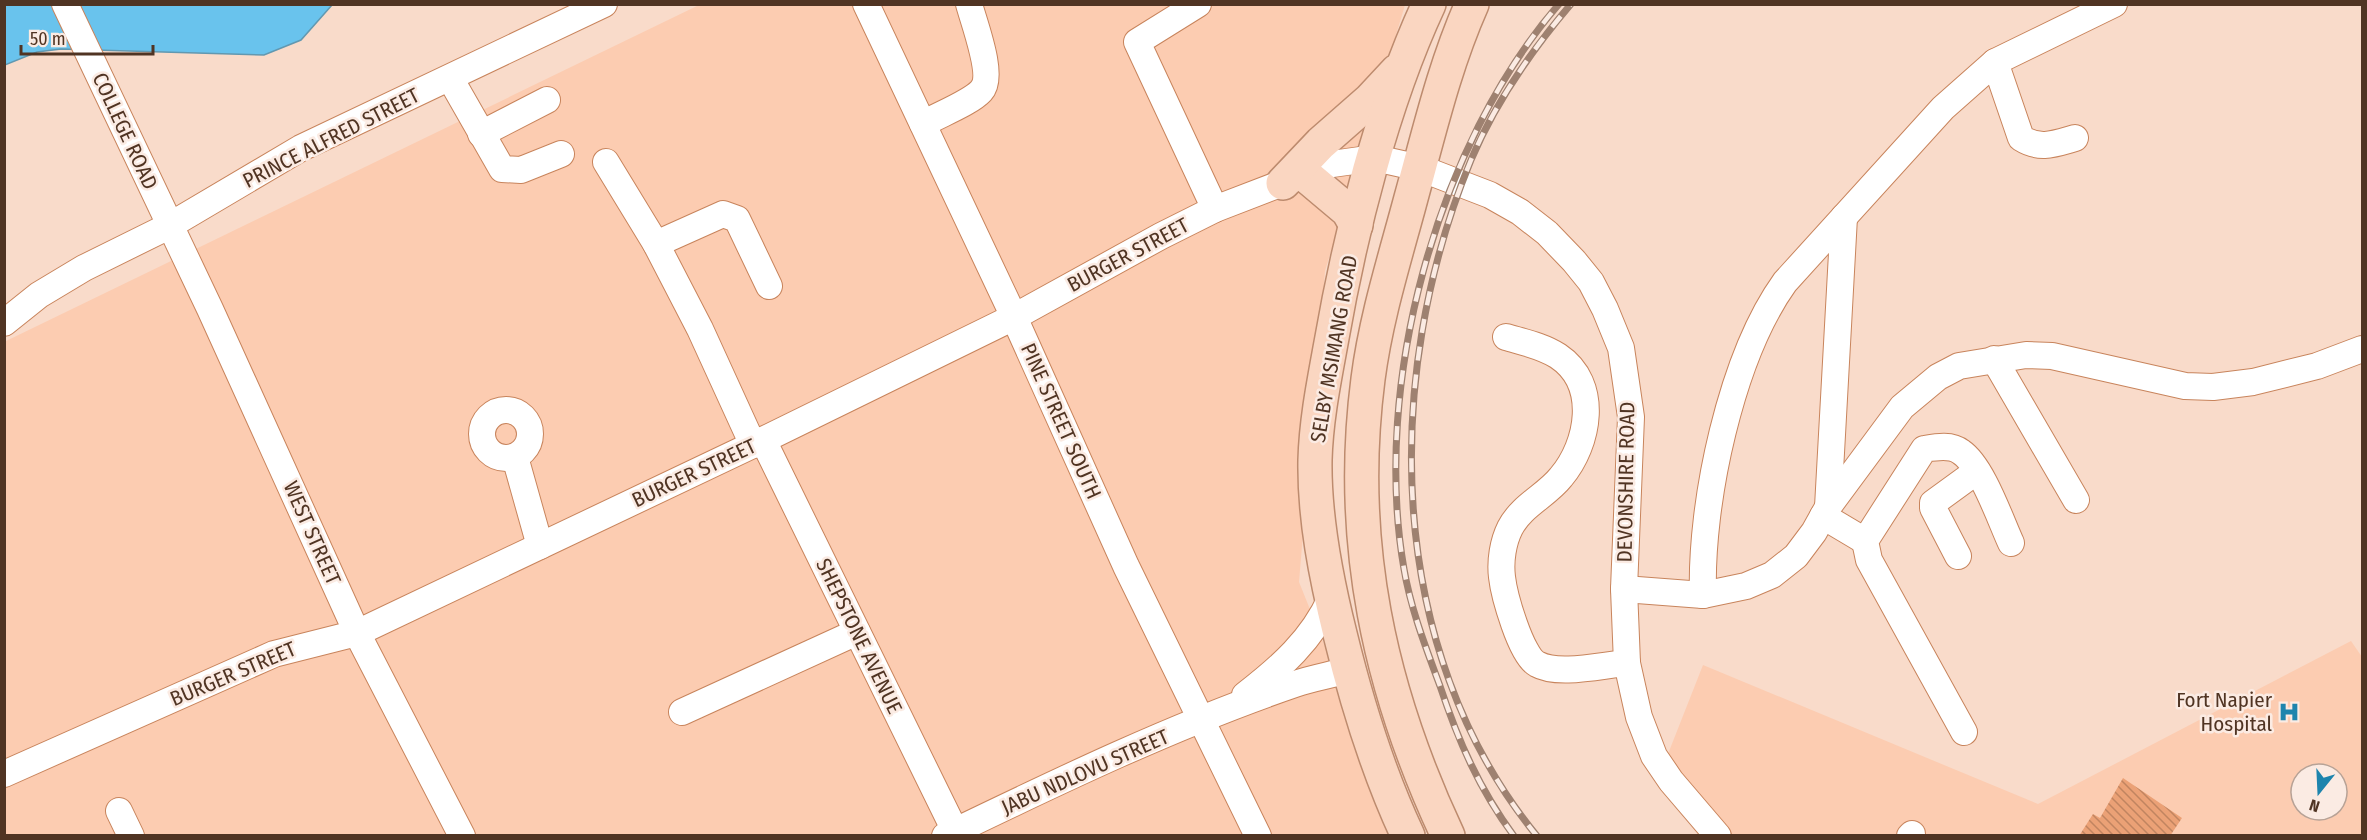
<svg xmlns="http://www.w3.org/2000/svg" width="2367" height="840" font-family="'Fira Sans Condensed',sans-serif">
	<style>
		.built { fill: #fcccb1; fill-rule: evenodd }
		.water { fill: #69c3ed; stroke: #6298b0; stroke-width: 1.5 }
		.building { fill: url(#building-back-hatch) }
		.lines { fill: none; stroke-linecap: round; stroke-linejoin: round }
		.minor-casing { stroke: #c8845c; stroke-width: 28 }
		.major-casing { stroke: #bd8b6e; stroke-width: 36 }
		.minor { stroke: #fff; stroke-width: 26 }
		.major { stroke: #fad6c1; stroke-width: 33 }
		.rail-casing { stroke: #9e8170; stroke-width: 7 }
		.rail { stroke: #fbebe3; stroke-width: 4.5; stroke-dasharray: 14; stroke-linecap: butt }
		.labels { text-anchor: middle; stroke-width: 5; stroke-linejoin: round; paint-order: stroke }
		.street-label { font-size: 21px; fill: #503423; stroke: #fbebe3 }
		.poi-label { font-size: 21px; fill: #503423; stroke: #fbebe3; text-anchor: end }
	</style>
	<defs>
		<pattern id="building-back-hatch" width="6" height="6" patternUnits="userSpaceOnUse" patternTransform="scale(1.5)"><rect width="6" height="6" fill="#eba176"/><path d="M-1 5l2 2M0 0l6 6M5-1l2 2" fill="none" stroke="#c18460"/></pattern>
	</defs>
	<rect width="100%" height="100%" fill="#f9dbca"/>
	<g class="built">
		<polygon points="699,5 1405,5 1325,271 1299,582 1401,835 5,836 4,342"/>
		<path d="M2351,641l11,16v178h-629l-67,-76 37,-94 335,139zM2301,774h36v36h-36z"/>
	</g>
	<polygon class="water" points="5,5 332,5 301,40 264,55 61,49 37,52 5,65"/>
	<polygon class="building" points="2123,778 2182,818 2170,836 2079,836 2093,814 2100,818"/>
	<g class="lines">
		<defs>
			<g id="minor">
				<polyline points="65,4 210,309 357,633 462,836"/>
				<polyline points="866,4 1014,317 1126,566 1258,836"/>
				<polyline points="1198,4 1137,42 1215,209"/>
				<path d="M1995,62l26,76c19,12 33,6 54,0"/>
				<polyline points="450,78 502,169 521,170 561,154"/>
				<path d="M923,124c15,-9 47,-21 58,-33 14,-14 -7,-68 -12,-87"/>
				<polyline points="481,134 547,100"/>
				<polyline points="606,162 656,244 700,329 753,445"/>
				<polyline points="656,244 723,214 737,219 769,286"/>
				<polyline points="4,323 39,295 84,268 169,226 301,148 604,4"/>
				<path d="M1506,337c17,5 37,9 52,19 42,28 31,88 3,121 -15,19 -39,28 -51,51 -7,14 -10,33 -8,49 2,18 19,79 35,87 21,12 65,1 90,-1"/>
				<polyline points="1994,359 2076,500"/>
				<circle cx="506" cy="434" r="24"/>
				<polyline points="763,440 955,831"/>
				<polyline points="515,457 540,546"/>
				<polyline points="1828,507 1844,217"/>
				<polyline points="1823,516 1865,541"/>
				<polyline points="1958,556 1933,508 1933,503 1977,471"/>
				<polyline points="1624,589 1703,595 1746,586 1772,575 1796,556 1814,532 1828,507 1902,407 1938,377 1959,366 2026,355 2052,356 2185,386 2213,387 2253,382 2317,366 2362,349"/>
				<path d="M1703,595c-3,-92 28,-238 82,-313l158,-174 52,-46 119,-58"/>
				<path d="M1245,695c35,-27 67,-55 86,-97"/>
				<polyline points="682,712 857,632"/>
				<path d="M1964,732l-95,-172 -4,-19 59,-92c12,-2 27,-5 37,3 21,14 39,67 50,91"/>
				<polyline points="4,774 274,654 357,633 763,440 1014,317 1161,236 1215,209 1332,164 1375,158 1420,168 1490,195 1520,212 1547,233 1574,261 1591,282 1605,309 1621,348 1631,417 1624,589 1627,663 1639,717 1654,756 1671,781 1718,836"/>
				<polyline points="119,811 131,836"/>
				<path d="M945,836c114,-55 230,-111 350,-152 17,-6 36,-9 53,-14"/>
				<polyline points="1910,836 1912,834"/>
			</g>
			<g id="major">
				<polyline points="1304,174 1348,211 1356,225"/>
				<polyline points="1283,183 1321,143 1370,100 1397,71"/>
				<path d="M1408,836c-31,-66 -51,-132 -68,-202 -14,-56 -26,-116 -25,-174 1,-39 9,-79 16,-117 19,-109 51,-238 98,-339"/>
				<path d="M1448,836c-69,-147 -101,-295 -80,-457 8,-62 27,-121 43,-181 18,-65 33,-131 61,-194"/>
			</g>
		</defs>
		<use href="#minor" class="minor-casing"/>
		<use href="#major" class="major-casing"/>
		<use href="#minor" class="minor"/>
		<use href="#major" class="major"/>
		<defs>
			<g id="rail">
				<path d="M1514,836c-35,-47 -56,-96 -74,-150 -14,-38 -29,-76 -36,-117 -32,-184 32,-423 155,-565"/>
				<path d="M1537,836c-153,-187 -155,-460 -66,-676 24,-57 60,-109 100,-156"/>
			</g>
		</defs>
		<use href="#rail" class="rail-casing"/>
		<use href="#rail" class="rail"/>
	</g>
	<defs>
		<symbol id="hospital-bare" viewBox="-9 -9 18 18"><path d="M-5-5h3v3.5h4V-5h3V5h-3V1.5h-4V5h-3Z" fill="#1d84ad" stroke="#fbebe3" stroke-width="2.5" paint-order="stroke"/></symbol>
	</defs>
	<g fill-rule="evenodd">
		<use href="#hospital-bare" x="2274" y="697" width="30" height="30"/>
	</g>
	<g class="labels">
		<g class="street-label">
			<text transform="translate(125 131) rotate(65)" y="7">COLLEGE ROAD</text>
			<text transform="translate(331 138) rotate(-27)" y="7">PRINCE ALFRED STREET</text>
			<text transform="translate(1128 255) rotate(-28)" y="7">BURGER STREET</text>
			<text transform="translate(1334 349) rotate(-80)" y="7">SELBY MSIMANG ROAD</text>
			<text transform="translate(1061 421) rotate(66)" y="7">PINE STREET SOUTH</text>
			<text transform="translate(694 473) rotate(-25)" y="7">BURGER STREET</text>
			<text transform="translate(1626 482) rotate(-89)" y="7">DEVONSHIRE ROAD</text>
			<text transform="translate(312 533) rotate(66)" y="7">WEST STREET</text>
			<text transform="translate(859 636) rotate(64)" y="7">SHEPSTONE AVENUE</text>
			<text transform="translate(233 674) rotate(-23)" y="7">BURGER STREET</text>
			<text transform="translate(1085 772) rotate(-24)" y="7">JABU NDLOVU STREET</text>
		</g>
		<g class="poi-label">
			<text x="2272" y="707">Fort Napier<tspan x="2272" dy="24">Hospital</tspan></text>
		</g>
	</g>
	<rect width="2367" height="840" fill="none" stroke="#503423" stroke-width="12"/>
	<g transform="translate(2319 792) rotate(198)"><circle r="28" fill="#fbebe3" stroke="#b7a296" stroke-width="1.5"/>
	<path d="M0-4.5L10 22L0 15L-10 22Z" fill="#1d84ad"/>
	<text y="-9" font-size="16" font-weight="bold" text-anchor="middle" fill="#503423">N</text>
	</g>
	<path d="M21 45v9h132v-9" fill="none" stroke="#503423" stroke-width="3"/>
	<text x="30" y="45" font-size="18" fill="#503423" stroke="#fbebe3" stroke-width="4.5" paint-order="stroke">50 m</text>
</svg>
